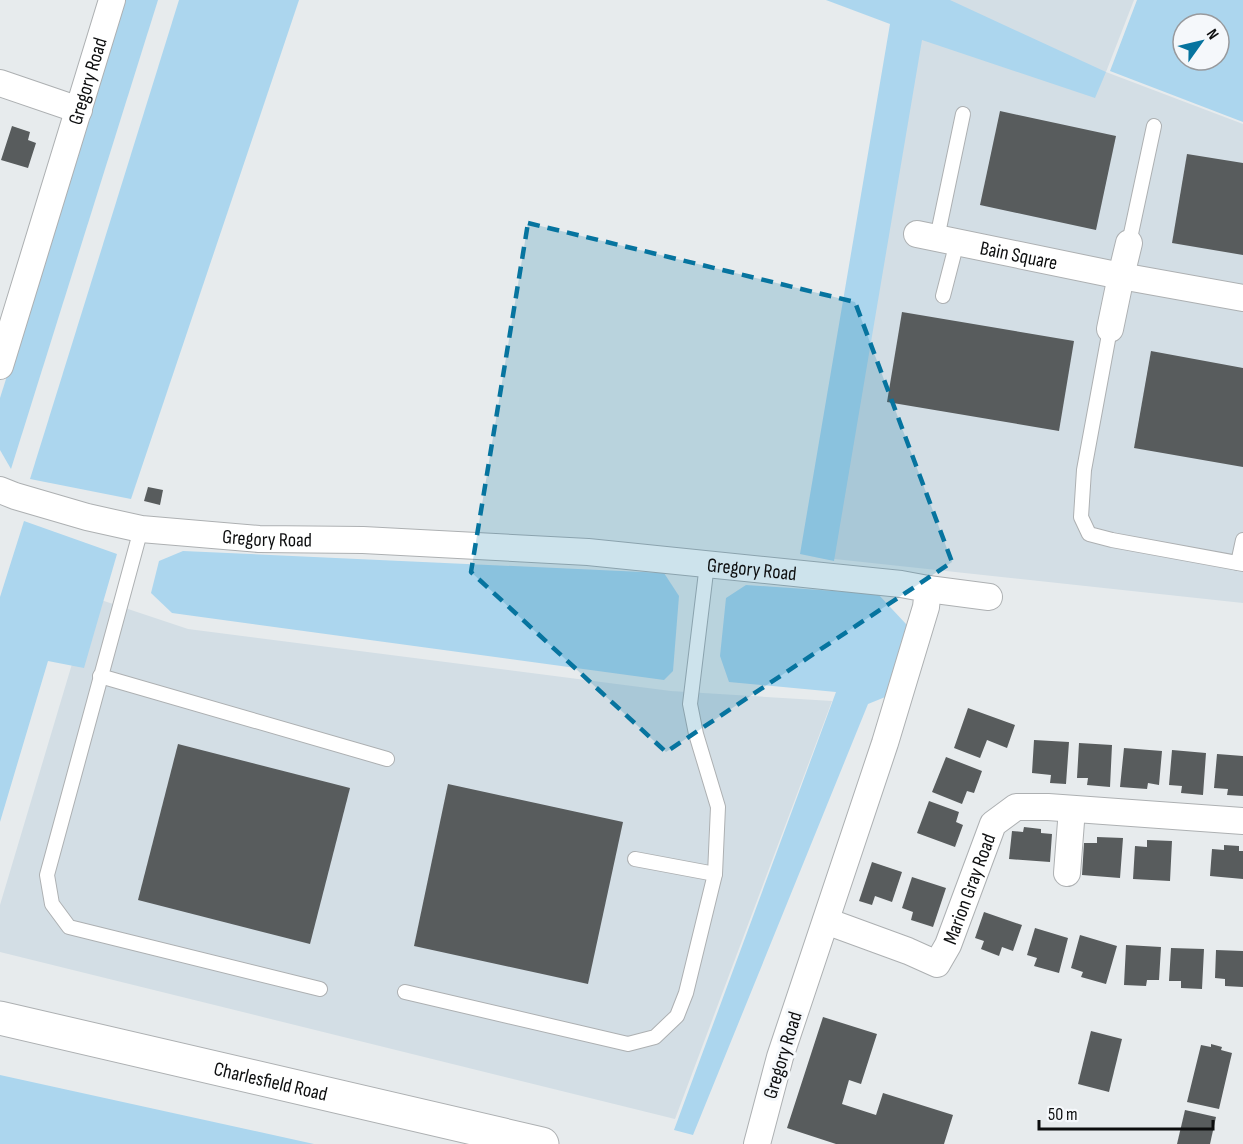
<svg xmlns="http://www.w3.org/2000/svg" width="1243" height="1144" font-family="'Sofia Sans Condensed',sans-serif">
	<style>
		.built { fill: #d3dee5 }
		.green { fill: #acd6ee; fill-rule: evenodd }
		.building { fill: #585c5d }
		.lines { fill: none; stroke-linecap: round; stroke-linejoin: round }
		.lane-casing { stroke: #adb0b2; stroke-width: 16 }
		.street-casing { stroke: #adb0b2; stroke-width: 28 }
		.secondary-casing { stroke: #adb0b2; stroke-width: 35 }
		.lane { stroke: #fff; stroke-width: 14 }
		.street { stroke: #fff; stroke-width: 26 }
		.secondary { stroke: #fff; stroke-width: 33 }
		.marked { fill: #06749f; fill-opacity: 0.2; stroke: #06749f; stroke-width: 4.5; stroke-dasharray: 12 8; stroke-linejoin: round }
		.labels { text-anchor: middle; stroke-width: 6; stroke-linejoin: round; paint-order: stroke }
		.street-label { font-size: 20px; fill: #0d0e0f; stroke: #f5f8fb }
	</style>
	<rect width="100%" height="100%" fill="#e7ebed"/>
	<g class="built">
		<polygon points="863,0 1134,0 1106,72 1243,124 1243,603 816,557 910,18"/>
		<polygon points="92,597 188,629 671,691 832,701 675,1119 0,952 0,905"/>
	</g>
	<g class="green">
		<polygon points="126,0 158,0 11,469 0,450 0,398"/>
		<polygon points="179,0 299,0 131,499 30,479"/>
		<polygon points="826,0 950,0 1106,72 1095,98 922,40 834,561 800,554 890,24"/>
		<path d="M1137,0h106v122l-133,-51zM1183,24h36v36h-36z"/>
		<polygon points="24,521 117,554 84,668 48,661 0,822 0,597"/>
		<polygon points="183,551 664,573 679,596 673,671 664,680 172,613 151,593 159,561"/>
		<polygon points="746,585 878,594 906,624 911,657 900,691 868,704 693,1135 674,1130 836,692 729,682 720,656 726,598"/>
		<polygon points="0,1075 314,1144 0,1144"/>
	</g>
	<g class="building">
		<polygon points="1000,111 1116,136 1096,230 980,205"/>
		<polygon points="12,126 30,132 28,140 36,143 28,168 1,160"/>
		<polygon points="1187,154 1243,163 1243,255 1172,243"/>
		<polygon points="902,312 1074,341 1059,431 887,402"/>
		<polygon points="1151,351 1243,368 1243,467 1134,448"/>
		<polygon points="148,487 163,490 160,505 144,501"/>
		<polygon points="968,708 1015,725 1007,748 987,740 980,758 954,748"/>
		<polygon points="1034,740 1069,742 1066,784 1050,783 1051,775 1032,773"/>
		<polygon points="1079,743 1112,745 1110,787 1087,785 1088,778 1077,778"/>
		<polygon points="178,744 350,788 310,944 138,900"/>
		<polygon points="1124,748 1162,751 1159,785 1148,783 1147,789 1120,787"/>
		<polygon points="1172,750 1206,753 1203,795 1181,793 1182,786 1169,785"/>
		<polygon points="1217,754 1243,756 1243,796 1227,795 1228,789 1214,788"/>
		<polygon points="946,757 982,771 974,793 967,791 962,804 932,792"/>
		<polygon points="448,784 623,822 588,984 414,946"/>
		<polygon points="929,801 959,812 956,822 963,825 955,847 917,833"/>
		<polygon points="1024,827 1041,829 1041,833 1052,834 1050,862 1009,859 1012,831 1023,832"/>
		<polygon points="1097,837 1123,838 1120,878 1082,875 1084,843 1097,843"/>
		<polygon points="1147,840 1172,841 1170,881 1133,879 1135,846 1147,847"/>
		<polygon points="1224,845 1239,846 1239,851 1243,851 1243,879 1210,876 1212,849 1224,850"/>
		<polygon points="872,862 902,872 892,902 875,896 872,905 859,901"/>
		<polygon points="912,877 946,888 933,927 911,920 913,912 902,908"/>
		<polygon points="984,912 1022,925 1013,951 1002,947 999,956 981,949 984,941 975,938"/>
		<polygon points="1035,928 1068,938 1059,973 1034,966 1037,958 1027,955"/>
		<polygon points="1080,935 1117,946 1106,984 1081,977 1083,972 1071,968"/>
		<polygon points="1126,945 1161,947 1159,980 1147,980 1146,986 1124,985"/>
		<polygon points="1171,948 1204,949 1202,989 1181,988 1181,981 1169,981"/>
		<polygon points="1216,950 1243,951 1243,987 1225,986 1225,979 1215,978"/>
		<polygon points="823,1017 877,1034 861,1084 849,1080 842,1104 876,1115 883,1093 953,1115 944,1144 836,1144 787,1128"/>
		<polygon points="1091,1031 1122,1039 1109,1092 1078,1084"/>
		<polygon points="1211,1044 1222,1047 1221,1050 1232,1053 1219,1109 1187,1102 1201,1045 1211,1047"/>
		<polygon points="1185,1110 1216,1117 1210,1144 1177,1144"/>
	</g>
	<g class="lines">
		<defs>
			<g id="lane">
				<polyline points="937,238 963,114"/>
				<polyline points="1129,243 1154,126"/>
				<polyline points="943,296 957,242"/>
				<polyline points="1110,329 1084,470 1081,517 1089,534 1112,540 1243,564"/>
				<polyline points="141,529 47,875 52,904 69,927 320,989"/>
				<polyline points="1238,563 1243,540"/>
				<polyline points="100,676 387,759"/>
				<polyline points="635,859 715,874"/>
				<polyline points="405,992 628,1044 655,1037 677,1016 686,993 715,874 718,807 696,734 690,704 707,564"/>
			</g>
			<g id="street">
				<polyline points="0,83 79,110"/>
				<path id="s1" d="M917,234l204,42 122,22"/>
				<polyline points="1110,329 1121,276 1129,243"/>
				<path id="s2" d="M0,366l112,-366"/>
				<path id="s3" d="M0,490l15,6 72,21 54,12 118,10 104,1 225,12 313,32 27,5 -2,18 -41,136 -105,314 -23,87"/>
				<polyline points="928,589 989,597"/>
				<polyline points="1067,873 1072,809"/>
				<path id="s4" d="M826,921l82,30 29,13 11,-19 45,-121 23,-17h32l195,14"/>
			</g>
			<g id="secondary">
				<path id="s5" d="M0,1018l542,126"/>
			</g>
		</defs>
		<use href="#lane" class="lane-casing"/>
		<use href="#street" class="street-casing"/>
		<use href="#secondary" class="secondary-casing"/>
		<use href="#lane" class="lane"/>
		<use href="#street" class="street"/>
		<use href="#secondary" class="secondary"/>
	</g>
	<path class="marked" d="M528,223l327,79 97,260 -286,190 -195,-180z"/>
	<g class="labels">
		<g class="street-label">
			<text dy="7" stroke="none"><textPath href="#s2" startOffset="298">Gregory Road</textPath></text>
			<text dy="7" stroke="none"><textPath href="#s1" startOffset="104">Bain Square</textPath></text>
			<text dy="7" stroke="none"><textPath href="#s3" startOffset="273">Gregory Road</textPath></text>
			<text dy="7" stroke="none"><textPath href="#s3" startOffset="759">Gregory Road</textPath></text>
			<text dy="7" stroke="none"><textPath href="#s4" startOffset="201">Marion Gray Road</textPath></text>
			<text transform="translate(782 1055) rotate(-73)" y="7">Gregory Road</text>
			<text dy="7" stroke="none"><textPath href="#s5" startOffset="278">Charlesfield Road</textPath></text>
		</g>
	</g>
	<g transform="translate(1201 42) rotate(56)"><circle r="28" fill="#f5f8fb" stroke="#989a9d" stroke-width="1.5"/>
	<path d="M0-4.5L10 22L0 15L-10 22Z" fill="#06749f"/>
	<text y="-9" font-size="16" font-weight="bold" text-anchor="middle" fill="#0d0e0f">N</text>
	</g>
	<path d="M1039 1120v9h174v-9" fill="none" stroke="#0d0e0f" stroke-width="3"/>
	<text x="1048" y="1120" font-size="18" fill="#0d0e0f" stroke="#f5f8fb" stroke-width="4.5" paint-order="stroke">50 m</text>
</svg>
